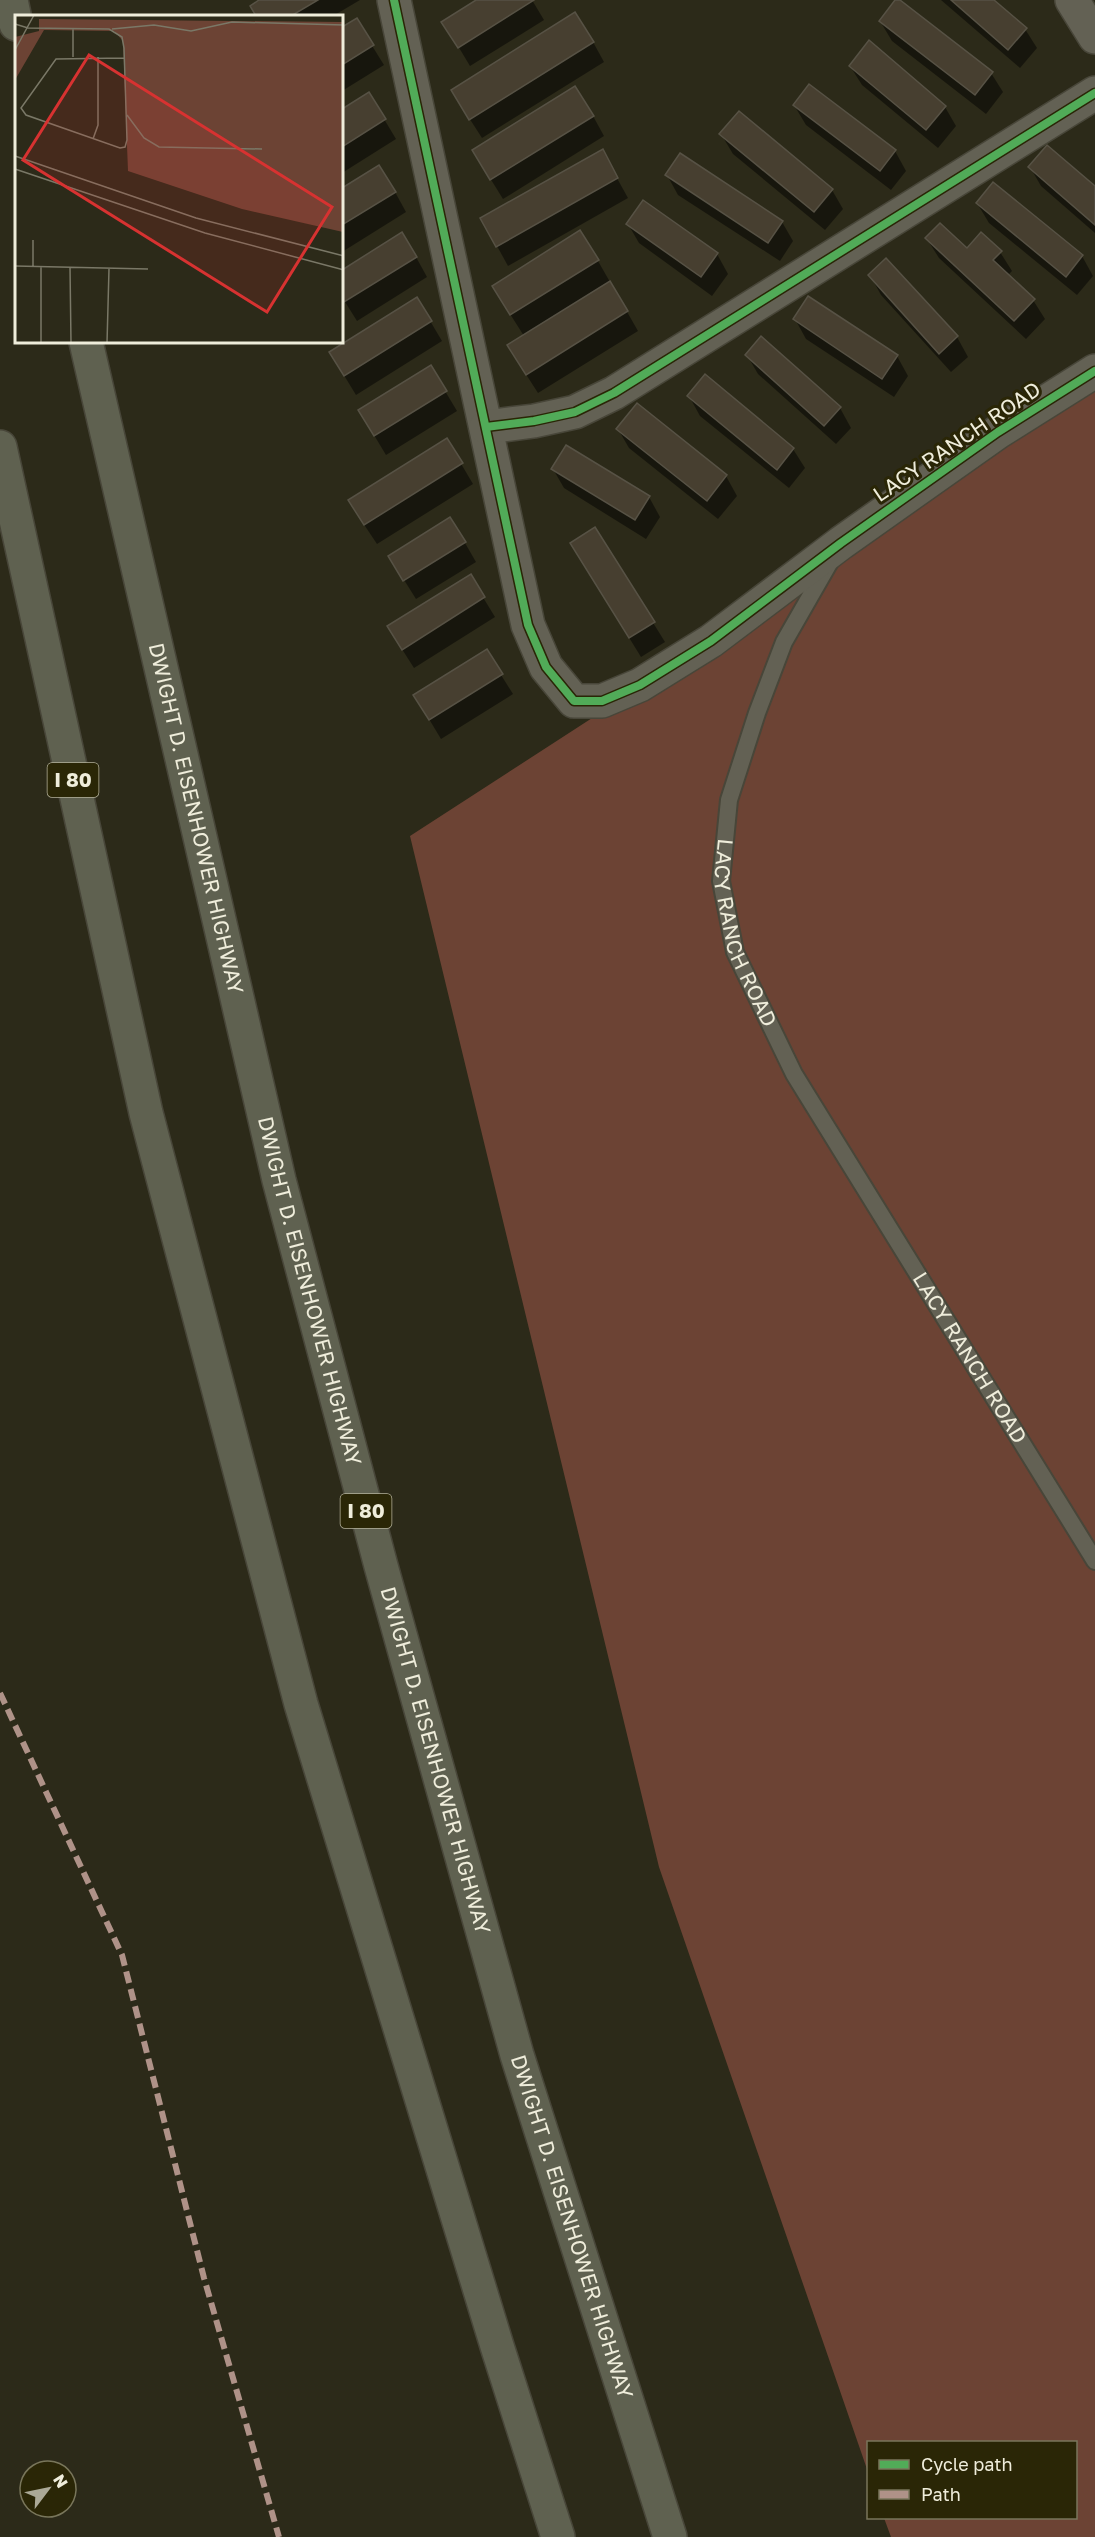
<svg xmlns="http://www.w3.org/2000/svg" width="1095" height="2537" font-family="'Golos Text',sans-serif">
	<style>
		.green { fill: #6c4334 }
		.shadow { fill: #0007 }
		.building { fill: #473f30; stroke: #575245; stroke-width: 1.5 }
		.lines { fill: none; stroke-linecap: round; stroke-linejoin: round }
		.service-casing { stroke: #484639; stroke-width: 20 }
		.minor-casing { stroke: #484639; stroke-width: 36 }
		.motorway-casing { stroke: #484639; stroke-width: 36 }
		.service { stroke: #636154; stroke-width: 16 }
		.minor { stroke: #636154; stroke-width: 33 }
		.motorway { stroke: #5f6150; stroke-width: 33 }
		.quiet { stroke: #af9288; stroke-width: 6; stroke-dasharray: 12 6; stroke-linecap: butt }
		.cycleway-casing { stroke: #2a2606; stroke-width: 11 }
		.cycleway { stroke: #51ab58; stroke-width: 8 }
		.labels { text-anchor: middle; stroke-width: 6; stroke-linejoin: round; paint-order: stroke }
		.shield { fill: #2a2606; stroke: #b4b19b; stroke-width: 1.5 }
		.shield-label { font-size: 20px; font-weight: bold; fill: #efeddb }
		.street-label { font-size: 21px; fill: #efeddb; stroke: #2a2606 }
		.inset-road { fill: none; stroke: #7a7867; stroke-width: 1.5 }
		.view { fill: #d73231; fill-opacity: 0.15; stroke: #d73231; stroke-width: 3 }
		.inset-edge { fill: none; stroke: #efeddb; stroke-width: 3 }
	</style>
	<rect width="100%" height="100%" fill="#2c2a19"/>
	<polygon class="green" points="1095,371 1095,2537 891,2537 884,2518 1076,2518 1076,2442 868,2442 868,2472 659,1867 410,836 711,641"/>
	<g class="shadow">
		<polygon points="262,0 360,0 333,16 258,16 252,6"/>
		<polygon points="479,0 532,0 544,20 470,66 455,41"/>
		<polygon points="897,0 991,73 1003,92 986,114 892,41 880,21"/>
		<polygon points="941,0 992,0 1025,29 1037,48 1020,68"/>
		<polygon points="356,20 384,65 342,91 342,29"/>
		<polygon points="593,42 604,62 482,138 464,110"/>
		<polygon points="850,66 945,107 956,126 938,148 862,85"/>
		<polygon points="369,94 396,139 342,173 342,111"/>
		<polygon points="794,105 895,151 906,171 891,190 806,125"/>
		<polygon points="593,116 604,136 503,199 485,170"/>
		<polygon points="721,134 832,190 843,209 825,230 733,154"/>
		<polygon points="1030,167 1095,188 1095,233 1041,186"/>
		<polygon points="613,171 628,198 508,266 497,246"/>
		<polygon points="667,175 782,222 793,241 780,261 678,195"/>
		<polygon points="342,190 395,192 406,212 342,252"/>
		<polygon points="977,203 1082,256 1093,276 1077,295 989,223"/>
		<polygon points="628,224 717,254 728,274 712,296 639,243"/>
		<polygon points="927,239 967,250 1000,252 1012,271 1007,276 1033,300 1045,319 1026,339 939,258"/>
		<polygon points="416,257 427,277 357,321 342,297 342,271"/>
		<polygon points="886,260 957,337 968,357 951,372 881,295 870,275"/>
		<polygon points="598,261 638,331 538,393 520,365 524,336 505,306"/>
		<polygon points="417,299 442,341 356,395 342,372"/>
		<polygon points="795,319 897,356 908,376 894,397 806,339"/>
		<polygon points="747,355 840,408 851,428 836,444 758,374"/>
		<polygon points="445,391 457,411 386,455 371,430"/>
		<polygon points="689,396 793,449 805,468 789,488 700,416"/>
		<polygon points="637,405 726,476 737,496 718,519 629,448 618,429"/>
		<polygon points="447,440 473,484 377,544 361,520"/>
		<polygon points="553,469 649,497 660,517 646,539 564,488"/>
		<polygon points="595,529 665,642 641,657 583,563"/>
		<polygon points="465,543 476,562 416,599 401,575"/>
		<polygon points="470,576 495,617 414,668 400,646"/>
		<polygon points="486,651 513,694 441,739 426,714"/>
	</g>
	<g class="building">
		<polygon points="259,0 318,0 291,16 256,16 250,6"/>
		<polygon points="476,0 534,0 458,48 441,22"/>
		<polygon points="895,0 900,0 993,72 975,95 879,21"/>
		<polygon points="951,0 994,0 1027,28 1008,50"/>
		<polygon points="575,12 594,42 469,120 451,90"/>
		<polygon points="357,18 374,45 342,65 342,27"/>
		<polygon points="869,40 946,106 926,130 849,66"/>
		<polygon points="809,84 896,150 880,171 793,105"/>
		<polygon points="575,86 594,116 490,180 472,150"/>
		<polygon points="369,92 386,119 342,147 342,109"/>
		<polygon points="739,111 833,189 814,212 719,134"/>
		<polygon points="1047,145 1095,186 1095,225 1028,167"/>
		<polygon points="603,149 618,178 496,247 480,218"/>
		<polygon points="680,153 783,221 768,243 665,175"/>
		<polygon points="379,165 396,192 342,225 342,188"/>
		<polygon points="993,182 1083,255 1066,277 976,203"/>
		<polygon points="643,200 718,253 701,277 626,224"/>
		<polygon points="940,223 967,248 981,232 1002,251 993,260 1035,299 1014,321 925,238"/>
		<polygon points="580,230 599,260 510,315 492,286"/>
		<polygon points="402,232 417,257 344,302 342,298 342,270"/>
		<polygon points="886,258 958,336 939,354 868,275"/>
		<polygon points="610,281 628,311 526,375 507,345"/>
		<polygon points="808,296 898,355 882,379 793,319"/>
		<polygon points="417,297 432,321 344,376 329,352"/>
		<polygon points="761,336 841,407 824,426 745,355"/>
		<polygon points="431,365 447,391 374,436 358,410"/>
		<polygon points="705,374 794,448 777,470 687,396"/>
		<polygon points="637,403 727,475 707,501 616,429"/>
		<polygon points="447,438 463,463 364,525 348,500"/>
		<polygon points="566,445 650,496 635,520 551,469"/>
		<polygon points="450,517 466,542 403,581 388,556"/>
		<polygon points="595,527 655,622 629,638 570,543"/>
		<polygon points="471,574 485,597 402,650 387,626"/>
		<polygon points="487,649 503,674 429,720 413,695"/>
	</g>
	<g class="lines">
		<defs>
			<g id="service">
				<path id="s1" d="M831,560l-47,82 -27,71 -28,87 -8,81 14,71 59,122 301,487"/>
			</g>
			<g id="minor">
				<polyline points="394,0 528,625 546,667 574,701 602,701 640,685 711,641 841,543 998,432 1095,371"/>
				<polyline points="1072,0 1095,37"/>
				<polyline points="486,427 534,421 575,412 614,393 1095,93"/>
			</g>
			<g id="motorway">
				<polyline points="11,0 16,24"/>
				<path id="s2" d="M86,342l193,838 102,386 136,489 153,482"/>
				<polyline points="0,447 146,1113 301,1704 497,2346 558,2537"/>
			</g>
		</defs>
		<use href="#service" class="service-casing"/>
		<use href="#minor" class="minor-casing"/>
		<use href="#motorway" class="motorway-casing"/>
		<use href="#service" class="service"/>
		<use href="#minor" class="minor"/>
		<use href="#motorway" class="motorway"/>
		<polyline class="quiet" points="0,1693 122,1955 204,2278 279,2537"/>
		<defs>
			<g id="cycleway">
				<polyline points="394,0 528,625 546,667 574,701 602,701 640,685 711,641 841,543 998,432 1095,371"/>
				<polyline points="486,427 534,421 575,412 614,393 1095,93"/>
			</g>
		</defs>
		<use href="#cycleway" class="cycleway-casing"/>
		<use href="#cycleway" class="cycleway"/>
	</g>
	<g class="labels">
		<g class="shield">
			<rect x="47.5" y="763" width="51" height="34" rx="4.5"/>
			<rect x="340.5" y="1494" width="51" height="34" rx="4.5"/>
		</g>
		<g class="shield-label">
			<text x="73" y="787">I 80</text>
			<text x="366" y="1518">I 80</text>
		</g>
		<g class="street-label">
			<text transform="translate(957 442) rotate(-34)" y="7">LACY RANCH ROAD</text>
			<text dy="7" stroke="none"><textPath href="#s2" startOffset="489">DWIGHT D. EISENHOWER HIGHWAY</textPath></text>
			<text dy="7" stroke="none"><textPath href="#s1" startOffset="399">LACY RANCH ROAD</textPath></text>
			<text dy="7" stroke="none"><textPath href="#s2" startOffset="975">DWIGHT D. EISENHOWER HIGHWAY</textPath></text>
			<text dy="7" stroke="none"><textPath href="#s1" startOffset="885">LACY RANCH ROAD</textPath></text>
			<text dy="7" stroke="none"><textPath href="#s2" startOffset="1461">DWIGHT D. EISENHOWER HIGHWAY</textPath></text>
			<text dy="7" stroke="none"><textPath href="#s2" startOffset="1947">DWIGHT D. EISENHOWER HIGHWAY</textPath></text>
		</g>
	</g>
	<g transform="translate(15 15)">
		<rect width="328" height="328" fill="#2c2a19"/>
		<path d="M24,4l304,3v210l-101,-23 -114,-38 -5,-130 -9,-10 -70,-1 -29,50v-43l24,-6z" fill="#6c4334"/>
		<path class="inset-road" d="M0,9l13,4 81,1 13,8 2,11 3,92 -2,7 -5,1 -94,-33 -5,-7 35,-49 68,-1M58,14v28M97,14l42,-4 37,6 41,-9 112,3M0,35l19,-35M112,100l17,23 15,9 103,2M78,124l5,-14v-68M0,141l181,62 148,38M0,154l190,64 139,37M0,251l133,3M18,251v-26M55,252l1,76M26,328v-76M92,328l2,-74"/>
		<path class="view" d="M74,40l243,152 -65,105 -244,-152z"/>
		<rect width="328" height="328" class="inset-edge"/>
	</g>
	<rect x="867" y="2441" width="210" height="78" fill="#2a2606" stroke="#79765b" stroke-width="1.5"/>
	<rect x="879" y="2460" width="30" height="9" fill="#51ab58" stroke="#79765b" stroke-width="1.5"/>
	<text x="921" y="2471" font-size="18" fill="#efeddb">Cycle path</text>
	<rect x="879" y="2490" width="30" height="9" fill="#af9288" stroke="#79765b" stroke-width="1.5"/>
	<text x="921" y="2501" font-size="18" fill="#efeddb">Path</text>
	<g transform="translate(48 2489) rotate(58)"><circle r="28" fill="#2a2606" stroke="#79765b" stroke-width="1.5"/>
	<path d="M0-4.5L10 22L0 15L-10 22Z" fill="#aba997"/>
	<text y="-9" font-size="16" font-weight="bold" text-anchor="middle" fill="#efeddb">N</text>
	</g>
</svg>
